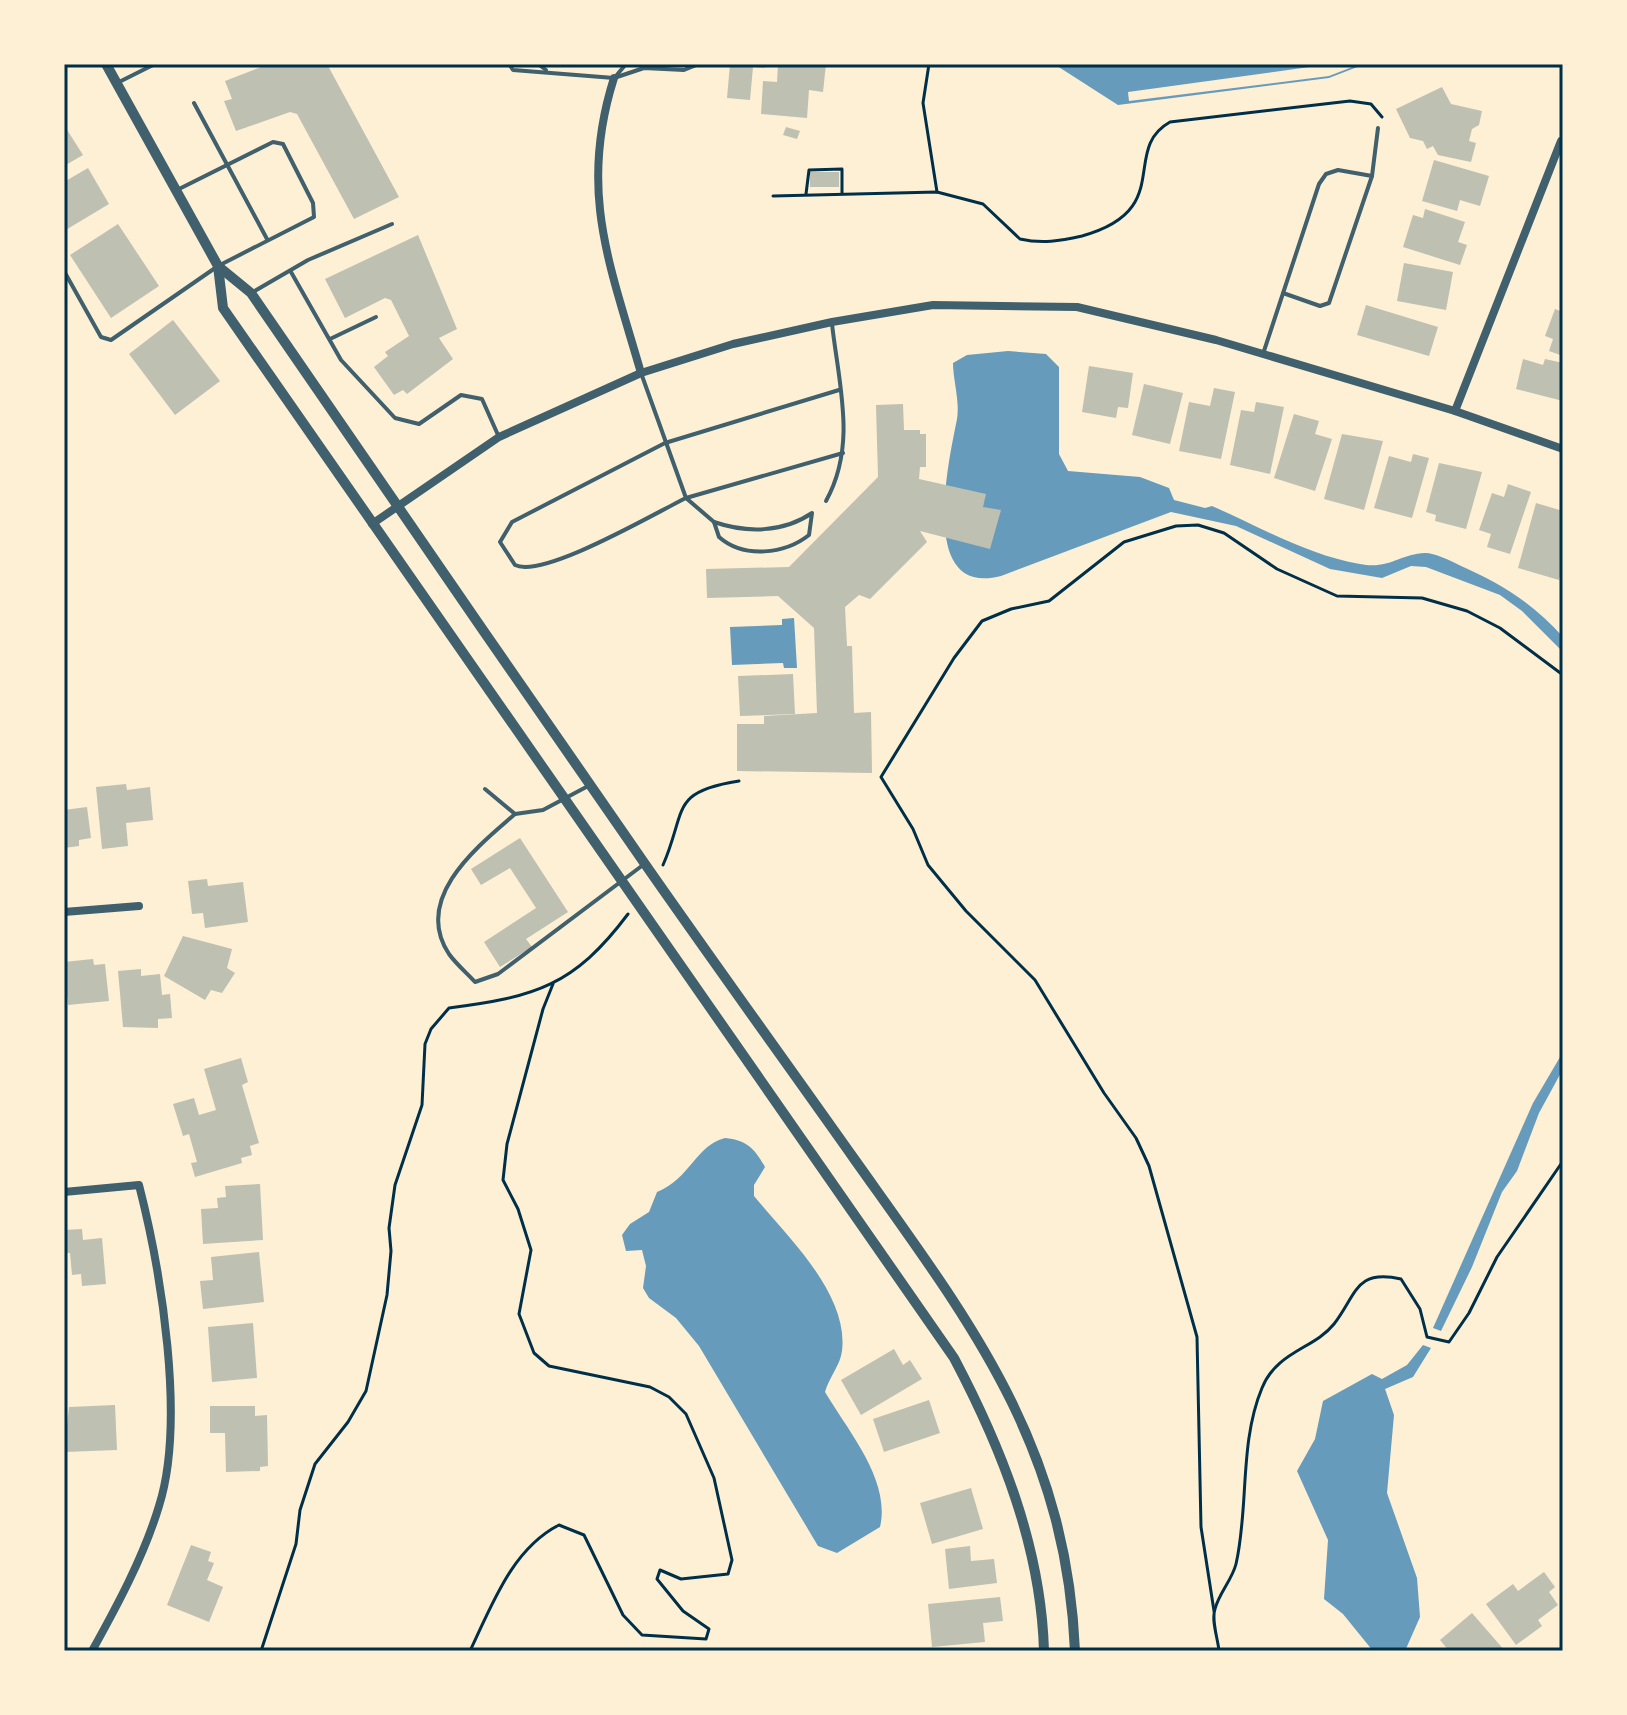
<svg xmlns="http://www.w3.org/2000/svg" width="1627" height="1715" font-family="'Sofia Sans Condensed',sans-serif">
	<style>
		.water { fill: #669bbc }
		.pier { fill: #fdf0d5 }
		.building { fill: #bec0b2 }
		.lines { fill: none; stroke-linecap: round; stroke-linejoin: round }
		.path { stroke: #003049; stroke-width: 3 }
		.service { stroke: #3f606c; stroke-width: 4 }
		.minor { stroke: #3f606c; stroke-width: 8 }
		.tertiary { stroke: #3f606c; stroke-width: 10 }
		.neatline { fill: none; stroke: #003049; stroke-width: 3 }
	</style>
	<rect width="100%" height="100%" fill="#fdf0d5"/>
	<g class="water">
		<polygon points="1054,64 1365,64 1329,78 1118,105"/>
		<path d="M1008,351l38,3 13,13v87l9,17 72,6 29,11 5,12 31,8 7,-2c48,21 96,49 148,58 28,6 40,-10 65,-11 10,0 24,7 34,12 41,18 74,38 104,72v15l-41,-41 -22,-16 -74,-28 -15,-1 -29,12 -52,-9 -94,-43 -65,-14 -170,64c-84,22 -52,-116 -44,-157 3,-18 -4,-39 -4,-56l14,-8z"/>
		<polygon points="794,618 797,668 784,668 783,663 732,665 730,627 782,625 782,619"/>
		<polygon points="1563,1052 1563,1069 1539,1113 1517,1171 1502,1192 1472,1267 1441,1331 1433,1328 1533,1103"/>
		<path d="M725,1138c22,2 30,11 40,29l-11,18v11c33,40 95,98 88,155 -2,15 -13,26 -17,41 23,39 66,88 55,135l-43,26 -19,-7 -119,-200 -23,-28 -27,-20 -6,-10 3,-22 -4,-16 -16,1 -4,-16 8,-11 19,-12 8,-20c34,-14 38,-46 68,-54z"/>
		<polygon points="1423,1345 1431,1348 1413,1377 1385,1389 1394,1415 1387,1493 1417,1578 1420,1617 1405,1651 1373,1651 1343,1614 1324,1599 1328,1540 1297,1471 1315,1439 1323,1401 1372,1374 1382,1379 1407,1365"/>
	</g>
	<polygon class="pier" points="1331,64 1360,64 1329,76 1129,101 1128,92"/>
	<g class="building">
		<polygon points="269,64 327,64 399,197 354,219 297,114 290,112 236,131 224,101 232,99 225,81"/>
		<polygon points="730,64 766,64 765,68 753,67 750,100 727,98"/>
		<polygon points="778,64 826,64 823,92 809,90 807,118 761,114 763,81 777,82"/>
		<polygon points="1442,87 1451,104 1482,111 1479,125 1472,129 1469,141 1476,143 1471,162 1438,155 1433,146 1427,149 1423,141 1410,138 1396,109"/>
		<polygon points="64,125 83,155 64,166"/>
		<polygon points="786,127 800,131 797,139 783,135"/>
		<polygon points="1434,160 1489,176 1480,206 1460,200 1457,211 1422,201"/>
		<polygon points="88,168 109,204 64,231 64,182"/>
		<rect x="810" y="172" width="29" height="15"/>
		<polygon points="1425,209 1465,222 1458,242 1467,245 1460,265 1403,247 1413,215 1423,218"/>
		<polygon points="118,224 159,286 111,318 70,255"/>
		<polygon points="418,235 457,329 439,338 453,359 407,394 403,390 394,395 374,367 388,356 385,352 409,336 391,300 385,298 345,318 325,279"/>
		<polygon points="1404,263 1453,272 1446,310 1397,301"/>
		<polygon points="1366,305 1438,327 1429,356 1357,335"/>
		<polygon points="1555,309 1563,312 1563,356 1549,351 1553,339 1545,336"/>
		<polygon points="173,320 220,381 175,415 129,354"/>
		<polygon points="1523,359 1543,365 1545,359 1563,363 1563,401 1516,389"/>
		<polygon points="1089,366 1133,373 1128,408 1118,407 1116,418 1082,412"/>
		<polygon points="1144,384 1183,393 1170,444 1132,435"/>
		<polygon points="1214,388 1235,392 1221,459 1179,451 1189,402 1210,406"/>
		<polygon points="1256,402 1284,407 1270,474 1230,465 1241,410 1254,412"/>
		<polygon points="903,404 904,430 920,430 920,434 926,434 926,467 920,467 919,479 986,494 983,507 1001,510 990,549 920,531 927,542 870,599 859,595 845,607 847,646 852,646 854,713 871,712 872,773 737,771 737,724 764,724 764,716 817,713 814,628 778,596 707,598 706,569 789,567 878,477 876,405"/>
		<polygon points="1294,414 1319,421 1315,434 1332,439 1315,491 1274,478"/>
		<polygon points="1342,434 1383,441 1364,510 1324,499"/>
		<polygon points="1413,454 1429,458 1412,518 1374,508 1389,456 1411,462"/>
		<polygon points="1439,463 1482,472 1466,529 1435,521 1436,515 1426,512"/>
		<polygon points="1508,484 1531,492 1510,554 1487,547 1491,534 1479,530 1492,493 1504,497"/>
		<polygon points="1536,503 1563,511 1563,566 1559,580 1518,568"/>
		<polygon points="793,674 795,714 740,716 738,676"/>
		<polygon points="126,784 127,790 150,787 153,820 126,823 128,846 102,849 96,787"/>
		<polygon points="87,807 91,838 79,840 79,846 64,848 64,810"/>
		<polygon points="520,838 568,912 526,939 532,947 500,967 484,942 536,908 510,868 481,885 471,869"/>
		<polygon points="207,879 208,886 243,882 248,922 205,928 203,913 192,914 188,881"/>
		<polygon points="183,936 232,949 227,968 235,973 222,993 211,990 205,1000 164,976"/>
		<polygon points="93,959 94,965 105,964 109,1001 68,1005 64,962"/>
		<polygon points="141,969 141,976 160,974 162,995 170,994 172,1018 158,1019 158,1028 123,1027 118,971"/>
		<polygon points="241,1058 248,1082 242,1085 259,1143 250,1146 252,1155 241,1158 242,1163 195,1177 191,1163 197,1162 189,1134 183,1136 173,1104 194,1098 199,1115 216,1110 204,1069"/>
		<polygon points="260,1184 263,1240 203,1244 201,1209 218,1208 217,1198 226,1197 225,1186"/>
		<polygon points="82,1229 83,1240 102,1238 106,1284 82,1286 81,1274 72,1275 70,1253 64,1253 64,1230"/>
		<polygon points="259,1252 264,1302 203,1309 200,1281 213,1280 211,1257"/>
		<polygon points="253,1323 257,1378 212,1382 208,1327"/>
		<polygon points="894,1349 903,1365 910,1360 922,1379 861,1415 841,1380"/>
		<polygon points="929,1400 940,1433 884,1452 873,1419"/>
		<polygon points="115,1405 117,1450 64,1452 69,1407"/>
		<polygon points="210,1406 255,1406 255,1416 267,1415 268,1466 260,1467 260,1471 226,1472 225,1433 210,1433"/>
		<polygon points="971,1488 983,1529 932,1544 920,1503"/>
		<polygon points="191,1545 211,1552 208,1561 214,1563 207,1580 223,1587 209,1622 167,1605"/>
		<polygon points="970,1546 971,1561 994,1559 997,1583 949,1589 945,1549"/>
		<polygon points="1544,1572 1555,1587 1549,1592 1558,1605 1538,1620 1542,1626 1516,1645 1486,1604 1513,1584 1518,1591"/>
		<polygon points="1000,1597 1003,1621 983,1623 985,1642 932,1647 928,1604"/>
		<polygon points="1472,1613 1505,1651 1449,1651 1440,1640"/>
	</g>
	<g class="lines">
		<g class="path">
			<polyline points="929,64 923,103 937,192"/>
			<polyline points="806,194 809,170 842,169 842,193"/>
			<path d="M773,196l164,-4 46,12 37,35c22,5 40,2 62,-3 94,-26 38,-86 88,-114l180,-21 21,3 11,13"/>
			<path d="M663,865c24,-55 6,-73 76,-84"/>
			<polyline points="1214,1611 1201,1527 1197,1337 1149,1166 1136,1138 1104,1093 1035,980 966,911 928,865 913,829 881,777 954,658 982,621 1011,609 1049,601 1124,542 1176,526 1198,525 1224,533 1277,569 1337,596 1422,598 1467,611 1500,628 1563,675"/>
			<path d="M261,1651l35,-107 4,-34 15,-46 33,-42 18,-31 21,-96 4,-44 -2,-23 6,-43 27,-80 3,-61 6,-15 18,-21c86,-11 125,-22 179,-94"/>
			<path d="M470,1651c22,-46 42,-102 89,-126l25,10 39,80 19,20 64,4 3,-10 -26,-18 -26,-32 3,-9 21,9 47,-5 4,-14 -18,-82 -28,-64 -17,-17 -19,-10 -101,-21 -15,-13 -15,-39 12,-64 -13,-41 -15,-29 4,-36 36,-135 10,-25"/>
			<path d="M1219,1651c-1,-12 -8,-31 -4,-42 4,-16 17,-29 21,-45 13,-56 3,-121 26,-176 15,-37 52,-39 72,-64 23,-30 21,-55 67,-45l19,30 7,28 22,5 20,-29 28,-56 66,-96"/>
		</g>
		<g class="service">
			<polyline points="509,64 513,70 614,78 644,68 684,70 699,64"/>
			<polyline points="538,64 546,70"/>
			<polyline points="616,76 626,64"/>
			<polyline points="117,83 155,64"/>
			<polyline points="194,103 267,239"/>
			<polyline points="1372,176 1378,128"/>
			<polyline points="64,271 101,337 111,340 218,266 314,217 313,203 283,144 273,142 177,190"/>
			<polyline points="291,272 341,360 395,418 419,424 461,395 482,399 498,435"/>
			<polyline points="253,292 308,260 392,224"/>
			<polyline points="330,339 376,317"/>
			<polyline points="1263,354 1319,184 1326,174 1338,170 1372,176 1329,303 1320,306 1283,293"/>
			<polyline points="641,373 686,498 843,453"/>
			<path d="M826,501c31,-56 13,-115 6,-177"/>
			<path d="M812,513l-3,22c-24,19 -65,24 -90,2l-5,-15c32,11 69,11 98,-9z"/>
			<path d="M714,522l-28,-24c-31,15 -143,81 -171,67l-15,-23 12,-20 153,-79 174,-53"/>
			<polyline points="485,789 515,814 543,810 590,785"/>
			<path d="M515,814c-37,32 -103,84 -66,140 7,10 18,19 26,28l23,-8 145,-109"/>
		</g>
		<g class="minor">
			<path d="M614,78c-36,113 -4,187 27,295"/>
			<polyline points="1455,411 1561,141"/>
			<polyline points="372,524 499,437 641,373 733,344 832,322 933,305 1077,307 1216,340 1455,411 1563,449"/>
			<polyline points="64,912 139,906"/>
			<path d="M64,1192l75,-7c22,86 47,236 20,321 -15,50 -42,100 -67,145"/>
		</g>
		<g class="tertiary">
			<path d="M106,64l112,202 33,27c131,191 262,381 394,571 69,99 140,197 210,296 115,162 211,283 220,491"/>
			<path d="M218,266l5,42 731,1050c48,91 87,189 90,293"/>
		</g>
	</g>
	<rect width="1627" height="1715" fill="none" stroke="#fdf0d5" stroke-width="132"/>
	<rect x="66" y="66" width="1495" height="1583" class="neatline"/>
</svg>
